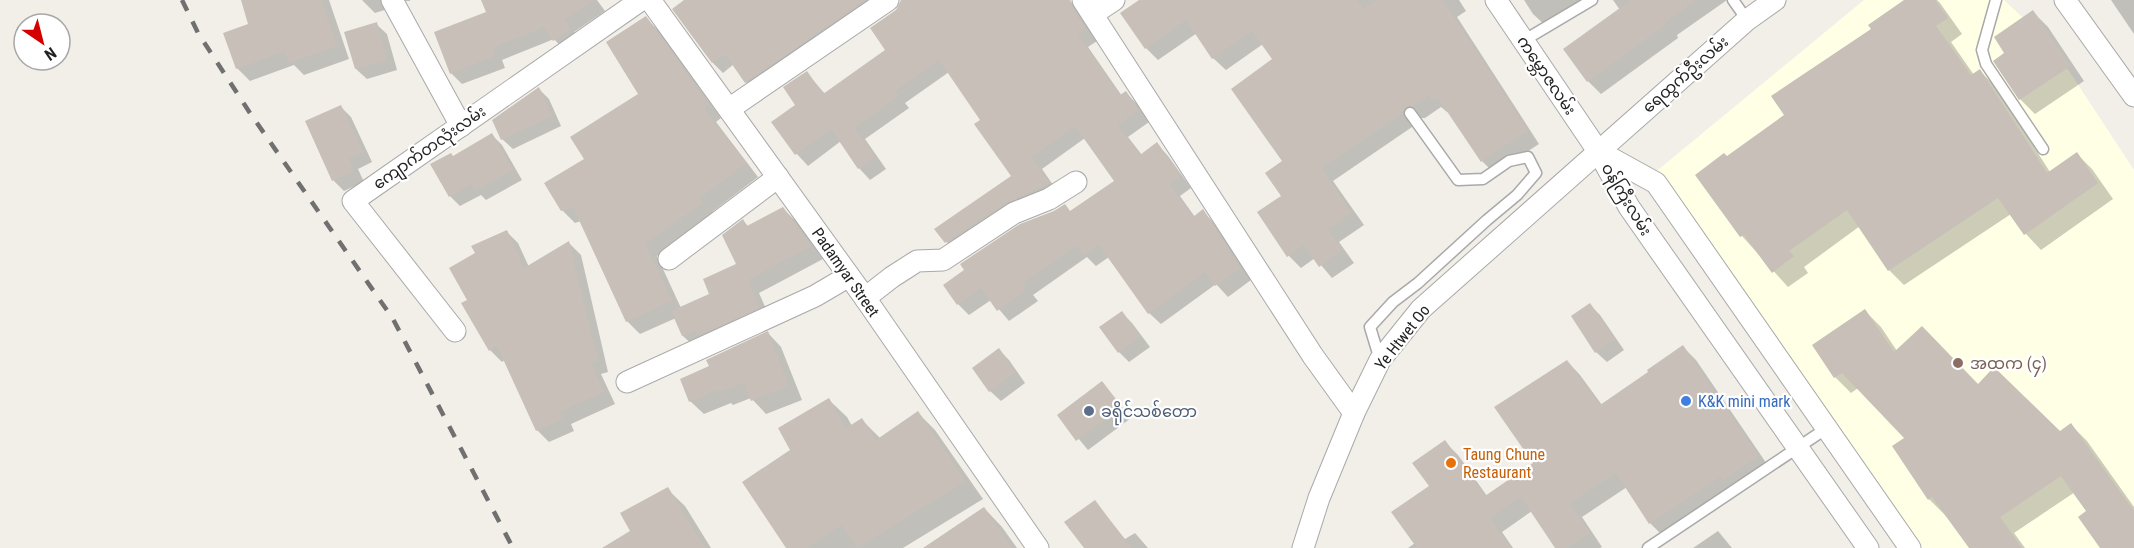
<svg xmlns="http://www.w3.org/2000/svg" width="2134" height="548" font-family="'Roboto Condensed','Noto Sans Myanmar',sans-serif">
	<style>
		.education { fill: #ffffe5 }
		.shadow { fill: #0003 }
		.building { fill: #c7bfb8 }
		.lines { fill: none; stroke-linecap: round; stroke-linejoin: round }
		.lane-casing { stroke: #a9a9a9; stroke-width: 13 }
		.street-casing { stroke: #a9a9a9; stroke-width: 23 }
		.lane { stroke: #fff; stroke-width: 10 }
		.street { stroke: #fff; stroke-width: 21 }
		.rail { stroke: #707070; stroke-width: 4.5; stroke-dasharray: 12 12; stroke-linecap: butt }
		.education-dot { fill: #8d6e63; stroke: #fff; stroke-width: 2 }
		.shop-dot { fill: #3f7fe0; stroke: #fff; stroke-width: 2 }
		.service-dot { fill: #5c6f8a; stroke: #fff; stroke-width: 2 }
		.food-dot { fill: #e8710a; stroke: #fff; stroke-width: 2 }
		.labels { text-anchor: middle; stroke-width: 4.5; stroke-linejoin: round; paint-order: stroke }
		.street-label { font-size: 16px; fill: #222; stroke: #fff }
		.education-label { font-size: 16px; fill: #785e54; stroke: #fff; text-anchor: start }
		.shop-label { font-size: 16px; fill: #366cbe; stroke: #fff; text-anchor: start }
		.service-label { font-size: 16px; fill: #4e5e75; stroke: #fff; text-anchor: start }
		.food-label { font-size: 16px; fill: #c56008; stroke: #fff; text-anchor: start }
	</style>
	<rect width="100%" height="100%" fill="#f2efe9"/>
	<polygon class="education" points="1864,0 2004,0 2052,45 2134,170 2134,548 1915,548 1647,179"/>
	<g class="shadow">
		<polygon points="243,0 329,0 349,59 304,75 294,65 250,81 237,68 250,25"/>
		<polygon points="362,0 410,0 410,1 400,1 394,7 375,13"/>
		<polygon points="482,0 597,0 605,11 574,32 581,41 566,52 554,39 502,60 505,68 462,84 451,73 489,13"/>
		<polygon points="687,0 885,0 756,92 746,82 734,64 723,73 713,63"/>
		<polygon points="942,0 1052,0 1059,9 1070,1 1081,12 1083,20 1097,41 1088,47 1122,96 1126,93 1137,104 1149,122 1128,137 1142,155 1157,144 1168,156 1191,188 1180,196 1195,217 1203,211 1214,223 1251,280 1228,297 1216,284 1161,324 1149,313 1109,257 1096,266 1087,257 1033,295 1038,301 1009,321 991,300 969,315 958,304 1071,212 1116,181 1085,138 1042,169 1060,195 957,254 936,229 1013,176 982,120 949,72 905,103 909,108 865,139 886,169 870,180 859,168 841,141 808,166 797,154 774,122 797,105 807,73 825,94 887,50"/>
		<polygon points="1141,0 1459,0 1466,11 1457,17 1539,144 1494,173 1482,161 1449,111 1447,112 1441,107 1425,118 1418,118 1415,125 1333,181 1364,225 1339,242 1354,263 1332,278 1315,258 1301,268 1289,256 1259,212 1283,196 1284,161 1274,59 1263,44 1226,70 1213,58 1197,33 1158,60 1146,48"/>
		<polygon points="1524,0 1586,0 1547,27 1533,14"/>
		<polygon points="1613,0 1727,0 1677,35 1678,38 1601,94 1588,81 1620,10"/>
		<polygon points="1907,0 1937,0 1940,3 1962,34 1951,42 1974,75 1980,71 1995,86 2050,172 2077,154 2092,169 2113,199 2041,250 2026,234 2011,214 1904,285 1889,270 1860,226 1804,267 1808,273 1788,287 1742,236 1697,175 1727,158 1786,116 1873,30"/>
		<polygon points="2111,0 2134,0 2134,34"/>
		<polygon points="2033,12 2048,27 2084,81 2035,114 2020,99 1995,61 2006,53"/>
		<polygon points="646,18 659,31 721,118 716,122 758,177 712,212 715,216 657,256 681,308 711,295 739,265 743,221 749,227 783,209 796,221 823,259 759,293 771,320 696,348 683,336 676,318 640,334 627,321 581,221 575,223 562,210 586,159 640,94"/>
		<polygon points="376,24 387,34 397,70 367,79 356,69"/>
		<polygon points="539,89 549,99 561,126 513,149 502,139"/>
		<polygon points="341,107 351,117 372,162 358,169 364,182 344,191 333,180"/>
		<polygon points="492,135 502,145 522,180 486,200 481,195 460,206 450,196 453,157"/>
		<polygon points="507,232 518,243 529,267 569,243 581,255 608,372 601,374 615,404 571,424 574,431 549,442 537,430 505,360 502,362 490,350 469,301 477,254"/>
		<polygon points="1590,305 1600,315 1624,350 1607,362 1596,352"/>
		<polygon points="1865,311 1881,327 1897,351 1978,386 2060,433 2071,425 2087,441 2134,507 2134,548 2102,548 2088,511 2075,492 2014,533 2025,548 1971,548 1945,515 1929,499 1894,447 1907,438 1858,388 1851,393 1835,377"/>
		<polygon points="1122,313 1132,323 1150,347 1129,362 1119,352"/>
		<polygon points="768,333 781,347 802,400 766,414 751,398 733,405 731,403 704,414 690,401 710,367"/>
		<polygon points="1683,347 1696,360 1771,470 1663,536 1650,523 1627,487 1582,517 1602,547 1600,548 1557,548 1532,511 1502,532 1513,548 1408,548 1415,543 1445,442 1458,455 1487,496 1535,463 1567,361 1580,375 1602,405 1651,372"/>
		<polygon points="999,350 1009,360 1025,383 1001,401 990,391"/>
		<polygon points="1102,383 1131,418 1088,450 1059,415"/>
		<polygon points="829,400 847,417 852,426 862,420 880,438 918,413 935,430 983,499 903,548 788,548 792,450"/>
		<polygon points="667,489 685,506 711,548 605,548 632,532"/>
		<polygon points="1095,502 1125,539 1135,533 1148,548 1086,548"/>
		<polygon points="984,508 1002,527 1017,548 961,548"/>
		<polygon points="1718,531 1732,548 1693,548"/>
	</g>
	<g class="building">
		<polygon points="241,0 321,0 337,46 289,63 285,51 236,69 223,33 248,24"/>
		<polygon points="481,0 594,0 564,20 571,30 553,41 544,27 492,48 495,56 450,74 434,32 486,12"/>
		<polygon points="684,0 865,0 745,83 725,54 712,63 672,9"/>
		<polygon points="901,0 1070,0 1072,7 1086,29 1078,35 1120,95 1126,91 1139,110 1118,125 1140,155 1157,142 1181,176 1170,184 1193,217 1203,209 1241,268 1215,286 1205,272 1148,314 1099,245 1084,256 1076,246 1023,283 1027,289 997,311 981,288 957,305 943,285 964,270 960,264 1020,224 1054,211 1065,204 1070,211 1114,181 1075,126 1032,157 1050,183 1007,202 945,243 934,229 1011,176 974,124 980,120 939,60 895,91 899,96 855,128 875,157 858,169 831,129 795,155 771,122 795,105 783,87 807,71 823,94 885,50 870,28 896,10"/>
		<polygon points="1139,0 1357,0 1363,9 1377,0 1443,0 1528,131 1481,162 1438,98 1433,101 1429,95 1413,106 1406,107 1403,113 1322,168 1352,213 1328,229 1343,250 1319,267 1304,245 1287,257 1257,212 1281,196 1265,173 1282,161 1231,89 1272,59 1252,31 1212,59 1186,20 1145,49 1120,13"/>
		<polygon points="1631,0 1696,0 1665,22 1667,24 1587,82 1563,49"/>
		<polygon points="1904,0 1935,0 1948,18 1936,26 1971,75 1980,69 2047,173 2077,152 2098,183 2024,235 1998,198 1888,271 1847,210 1789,251 1794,256 1772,273 1744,235 1740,237 1695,175 1724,153 1727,156 1784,115 1771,96 1871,29 1868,25"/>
		<polygon points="2033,10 2071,66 2019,100 1993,61 2004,53 1994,37"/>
		<polygon points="646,16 709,104 704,108 746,163 700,198 703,203 645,243 672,301 626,322 573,207 561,211 544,183 584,159 570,137 638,94 606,42"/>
		<polygon points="377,22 387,60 355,69 344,32"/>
		<polygon points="539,87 552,116 501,140 492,120"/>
		<polygon points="341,105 363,152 349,158 354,171 332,181 305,121"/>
		<polygon points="492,133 513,170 475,191 471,184 449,197 430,164 451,153 453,156"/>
		<polygon points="783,207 812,246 748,280 759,308 697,336 695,331 682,336 671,311 709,294 703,279 736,264 722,235 743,219 747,226"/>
		<polygon points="507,230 524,268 569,241 598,361 591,362 604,392 560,412 563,419 536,431 497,346 489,351 461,303 467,300 449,268 475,253 471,246"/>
		<polygon points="1590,303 1615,339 1595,353 1571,316"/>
		<polygon points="1865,309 1894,352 1922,326 1978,384 1994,367 2060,431 2071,423 2134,511 2134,548 2100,548 2078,517 2086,511 2061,476 2000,517 2022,548 1969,548 1932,497 1928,500 1892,446 1904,438 1842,373 1834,378 1812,345"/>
		<polygon points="1122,311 1140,336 1118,353 1099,327"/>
		<polygon points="768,331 789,386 751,401 744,383 719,392 718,390 689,402 680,379 709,366 706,360"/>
		<polygon points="1683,345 1759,456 1723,481 1721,477 1649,524 1616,473 1570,503 1590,533 1567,548 1555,548 1521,497 1490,518 1511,548 1417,548 1391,512 1429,486 1412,463 1445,440 1485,496 1533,463 1494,407 1567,360 1600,405 1648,372 1647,370"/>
		<polygon points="999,348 1016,372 989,392 972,368"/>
		<polygon points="1102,381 1122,407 1076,441 1057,415"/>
		<polygon points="829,398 846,428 862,418 876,440 918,411 966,481 857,548 841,525 807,548 786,548 742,482 790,450 778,428"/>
		<polygon points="668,487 705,548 602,548 630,531 620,513"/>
		<polygon points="1095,500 1131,548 1084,548 1064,522"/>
		<polygon points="984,507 1012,548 923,548"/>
	</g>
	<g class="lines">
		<defs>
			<g id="lane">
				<polyline points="1733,0 1747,20"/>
				<polyline points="1996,0 1982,50 1986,64 2043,149"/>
				<polyline points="1523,41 1592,0"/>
				<polyline points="1380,360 1370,327 1393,302 1418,283 1487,220 1517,195 1536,173 1528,157 1509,161 1483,179 1458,180 1410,113"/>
				<polyline points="1648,548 1827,428"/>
			</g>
			<g id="street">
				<polyline points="392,0 461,126"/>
				<polyline points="650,0 865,298 1038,548"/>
				<polyline points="1083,0 1313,356 1354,413"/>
				<polyline points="1496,0 1598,151 1629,207 1868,548"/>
				<polyline points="2065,0 2134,96"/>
				<polyline points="1093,14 1114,0"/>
				<polyline points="729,109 888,0"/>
				<polyline points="1598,151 1656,183 1910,548"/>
				<polyline points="669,259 778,177"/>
				<polyline points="865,298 892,277 917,261 943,260 1014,213 1049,199 1076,182"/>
				<polyline points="455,331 353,201 641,0"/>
				<polyline points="627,382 815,296 849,276"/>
				<polyline points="1303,548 1319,498 1354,413 1380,360 1421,309 1747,20 1775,0"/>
			</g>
		</defs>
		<use href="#lane" class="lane-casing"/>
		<use href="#street" class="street-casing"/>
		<use href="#lane" class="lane"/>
		<use href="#street" class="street"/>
		<polyline class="rail" points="182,0 198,33 250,113 393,319 513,548"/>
	</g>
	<circle class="education-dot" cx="1958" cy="363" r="6"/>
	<circle class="shop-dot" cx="1686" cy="401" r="6"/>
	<circle class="service-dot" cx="1089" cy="411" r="6"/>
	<circle class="food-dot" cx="1451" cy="463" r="6"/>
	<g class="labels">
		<g class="street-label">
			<text transform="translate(1685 74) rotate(-41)" y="6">ရေထွက်ဦးလမ်း</text>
			<text transform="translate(1547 75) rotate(56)" y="6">ကမ္ဘောဇလမ်း</text>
			<text transform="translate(429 147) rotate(-35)" y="6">ကျောက်တလုံးလမ်း</text>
			<text transform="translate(1627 199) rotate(59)" y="6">ဝန်ကြီးလမ်း</text>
			<text transform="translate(846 272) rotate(55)" y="6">Padamyar Street</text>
			<text transform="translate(1402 337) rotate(-52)" y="6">Ye Htwet Oo</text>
		</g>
		<g class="education-label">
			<text x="1970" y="369">အထက (၄)</text>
		</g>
		<g class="shop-label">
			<text x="1698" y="407">K&amp;K mini mark</text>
		</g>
		<g class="service-label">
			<text x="1101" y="417">ခရိုင်သစ်တော</text>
		</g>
		<g class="food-label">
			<text x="1463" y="460">Taung Chune<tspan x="1463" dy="18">Restaurant</tspan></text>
		</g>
	</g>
	<g transform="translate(42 42) rotate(145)"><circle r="28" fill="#ffffff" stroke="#a7a7a7" stroke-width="1.5"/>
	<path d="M0-4.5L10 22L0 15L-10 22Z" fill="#d40000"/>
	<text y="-9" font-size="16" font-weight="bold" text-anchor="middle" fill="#222222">N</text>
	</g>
</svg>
